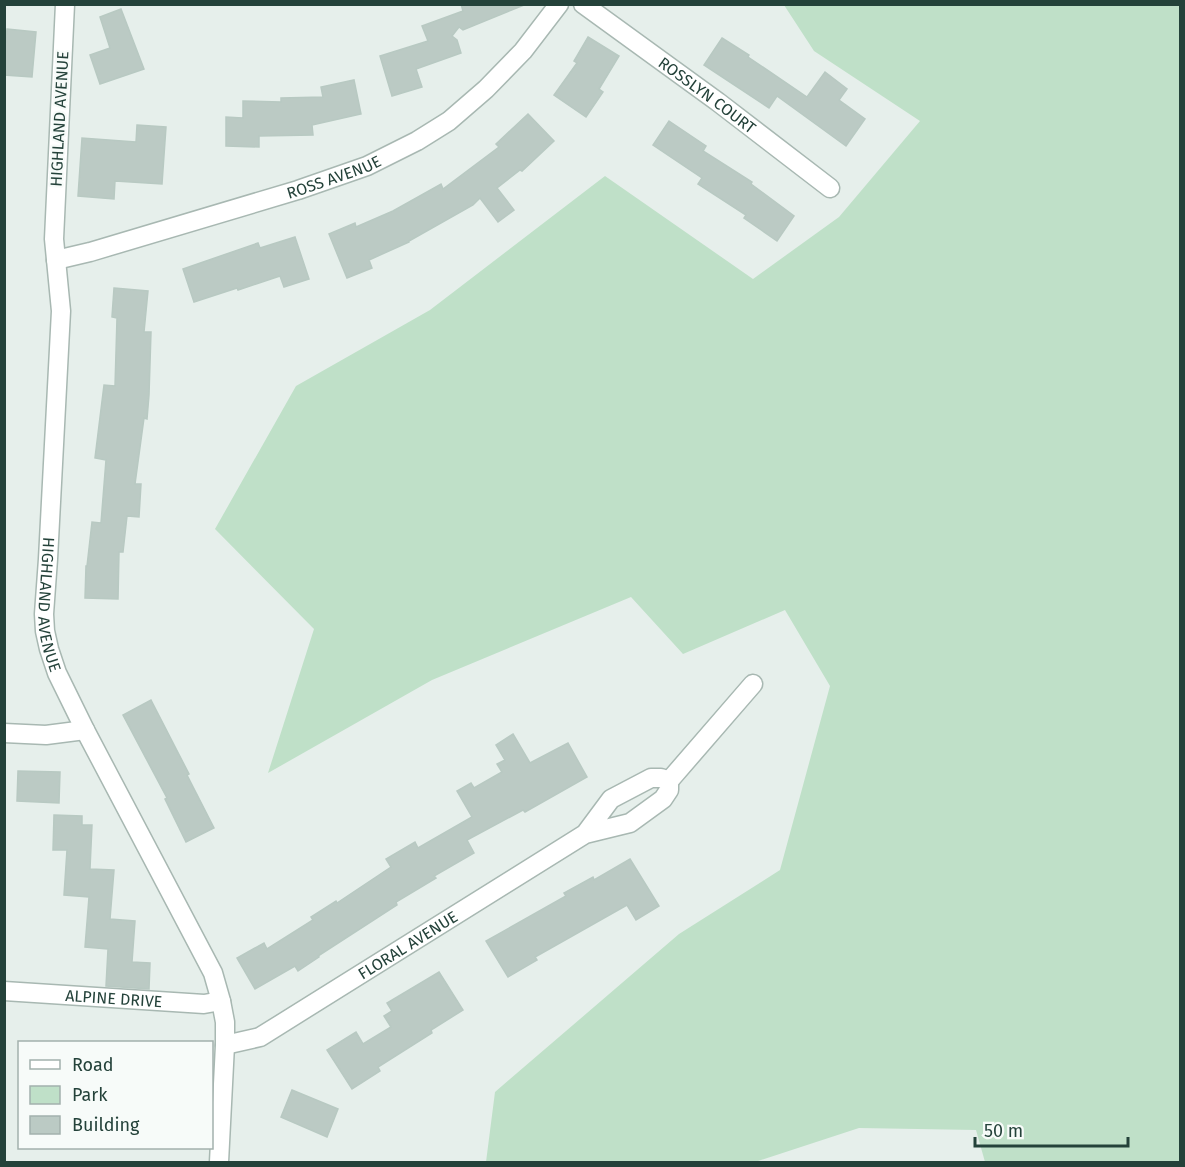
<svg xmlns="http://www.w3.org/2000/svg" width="1185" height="1167" font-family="'Fira Sans',sans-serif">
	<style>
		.green { fill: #bfe0c8 }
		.building { fill: #bbcac4; stroke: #b8c9c2; stroke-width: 1.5 }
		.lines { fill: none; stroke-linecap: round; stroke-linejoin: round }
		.minor-casing { stroke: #a8b8b2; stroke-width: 21 }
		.minor { stroke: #fff; stroke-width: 18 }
		.labels { text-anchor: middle; stroke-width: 4.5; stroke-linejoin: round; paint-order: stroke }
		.street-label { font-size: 16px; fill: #24423a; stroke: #f7fbf9 }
	</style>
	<rect width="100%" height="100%" fill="#e6efeb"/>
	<polygon class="green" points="784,5 1180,5 1180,917 1179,920 1180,934 1180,1162 985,1162 976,1130 859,1128 755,1162 486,1162 495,1092 679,934 780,870 830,686 785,610 683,654 631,597 432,680 268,773 314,629 215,529 296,386 430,310 605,176 753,279 839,217 920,121 814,51"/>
	<g class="building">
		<polygon points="461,4 524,5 463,30 459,27 452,36 457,40 461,53 416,69 422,87 392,96 380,56 428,41 422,26 463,11"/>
		<polygon points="121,9 144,69 100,84 90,55 110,48 100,17"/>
		<polygon points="7,29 36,32 32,77 4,75 4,53"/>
		<polygon points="588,37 619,56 599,89 603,92 586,117 554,95 577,63 574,61"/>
		<polygon points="722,38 749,55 748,57 807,97 825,72 847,89 839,100 865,119 846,146 777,96 769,108 704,65"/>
		<polygon points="354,80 361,114 312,125 313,135 259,136 259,147 226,146 226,117 243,118 243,101 281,102 281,98 323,97 321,87"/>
		<polygon points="528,114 554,141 522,171 520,170 497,188 514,210 498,222 480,198 473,205 409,241 409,242 369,260 372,268 347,278 329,234 355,223 356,227 393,211 441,184 443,189 499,147 496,144"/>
		<polygon points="669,121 706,146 703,151 752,182 751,184 794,216 777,241 744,218 746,215 698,184 702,178 653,145"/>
		<polygon points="137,125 166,127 162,184 115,181 114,199 78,196 82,138 136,142"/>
		<polygon points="295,237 309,279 284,287 280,276 238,290 237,288 194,302 183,269 258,243 260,248"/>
		<polygon points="114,288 148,291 144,332 151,332 149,395 147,419 144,418 135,484 141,484 139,517 127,516 123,552 119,552 118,599 85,598 86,566 87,566 92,522 101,523 106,460 95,458 104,385 115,386 117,318 112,317"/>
		<polygon points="151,700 189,774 187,775 214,828 186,842 165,799 167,798 123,715"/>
		<polygon points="513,734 530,763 568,743 587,777 525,812 523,810 467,840 474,853 434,876 436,878 396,902 397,905 318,956 319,957 298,971 295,966 255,989 237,958 264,943 267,949 313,920 311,917 336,901 337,903 391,867 386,859 415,842 418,848 472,817 457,791 471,783 474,788 502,772 497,764 505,760 496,745"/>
		<polygon points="18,771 60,772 59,803 17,801"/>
		<polygon points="54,815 82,816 82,825 92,825 90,869 114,870 110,919 135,921 132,962 150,963 149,989 106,986 108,949 85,947 89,897 64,895 67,850 53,850"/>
		<polygon points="630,859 659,906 636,920 627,905 535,957 537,960 508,977 486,941 566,896 564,893 593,877 594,880"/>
		<polygon points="439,972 463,1010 431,1030 432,1033 378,1067 380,1071 352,1089 327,1050 356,1032 363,1044 391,1027 384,1016 392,1011 387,1003"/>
		<polygon points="292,1090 338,1109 327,1137 281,1117"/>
	</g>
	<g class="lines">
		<defs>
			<g id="minor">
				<path id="s1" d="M65,4l-11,235 7,72 -13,248 -4,55 1,17 4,18 8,24 28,57 128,243 8,28 4,21v23l-6,117"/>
				<path id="s2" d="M583,4l135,98 112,86"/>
				<path id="s3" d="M56,260l34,-8 208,-62 69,-24 50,-25 32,-20 37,-32 37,-38 36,-47"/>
				<polyline points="4,733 46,735 85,730"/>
				<polyline points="669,781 753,684"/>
				<path id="s4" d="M4,991l200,13 17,-3"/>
				<path id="s5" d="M225,1045l35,-8 325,-203 45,-11 33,-24 6,-9v-9l-8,-3h-10l-40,21 -26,35"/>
			</g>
		</defs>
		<use href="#minor" class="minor-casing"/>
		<use href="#minor" class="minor"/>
	</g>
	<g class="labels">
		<g class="street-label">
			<text dy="6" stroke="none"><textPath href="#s2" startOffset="154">ROSSLYN COURT</textPath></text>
			<text transform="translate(59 119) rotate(-87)" y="6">HIGHLAND AVENUE</text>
			<text dy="6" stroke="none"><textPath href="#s3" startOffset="290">ROSS AVENUE</textPath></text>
			<text dy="6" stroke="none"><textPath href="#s1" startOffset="602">HIGHLAND AVENUE</textPath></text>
			<text dy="6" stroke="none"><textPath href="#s5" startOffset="210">FLORAL AVENUE</textPath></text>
			<text dy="6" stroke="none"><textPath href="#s4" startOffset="110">ALPINE DRIVE</textPath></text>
		</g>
	</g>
	<rect width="1185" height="1167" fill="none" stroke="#24423a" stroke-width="12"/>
	<rect x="18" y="1041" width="195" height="108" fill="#f7fbf9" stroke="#a3b1ad" stroke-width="1.5"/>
	<rect x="30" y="1060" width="30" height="9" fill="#ffffff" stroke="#a3b1ad" stroke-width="1.5"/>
	<text x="72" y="1071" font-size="18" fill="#24423a">Road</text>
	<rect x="30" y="1086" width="30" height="18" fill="#bfe0c8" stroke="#a3b1ad" stroke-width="1.5"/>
	<text x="72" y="1101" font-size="18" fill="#24423a">Park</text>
	<rect x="30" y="1116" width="30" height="18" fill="#bbcac4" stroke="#a3b1ad" stroke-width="1.5"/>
	<text x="72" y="1131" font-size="18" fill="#24423a">Building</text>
	<path d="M975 1137v9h153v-9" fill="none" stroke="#24423a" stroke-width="3"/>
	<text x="984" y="1137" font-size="18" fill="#24423a" stroke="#f7fbf9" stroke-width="4.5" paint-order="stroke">50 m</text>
</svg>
